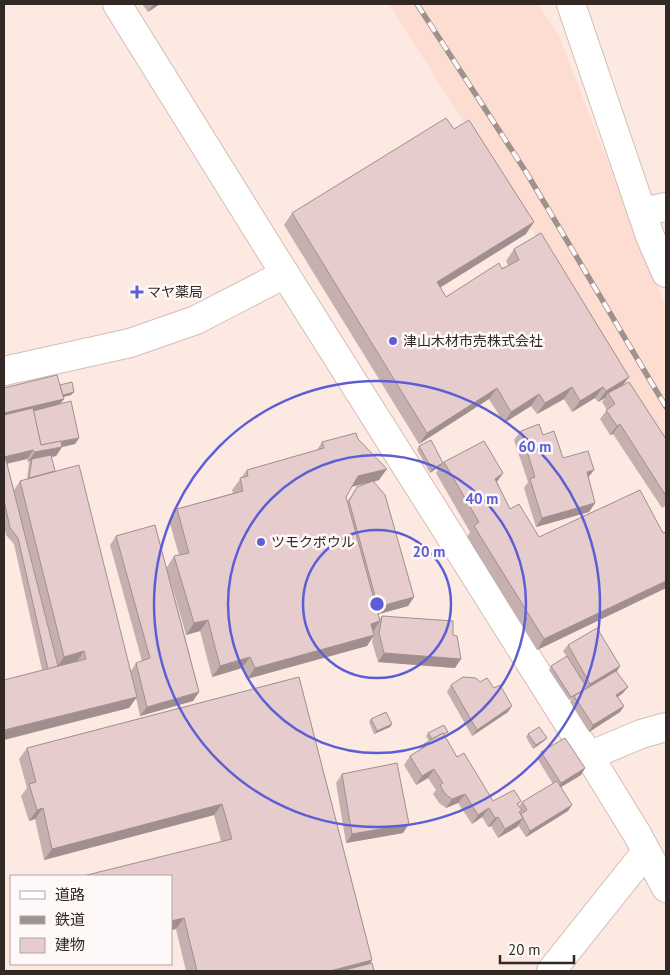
<svg xmlns="http://www.w3.org/2000/svg" width="670" height="975" font-family="'PT Sans','Noto Sans JP',sans-serif">
	<style>
		.built { fill: #fdddd1 }
		.lines { fill: none; stroke-linecap: round; stroke-linejoin: round }
		.minor-casing { stroke: #d5bdb4; stroke-width: 30 }
		.minor { stroke: #fff; stroke-width: 28 }
		.rail-casing { stroke: #9f918b; stroke-width: 5.5 }
		.rail { stroke: #fef9f8; stroke-width: 4; stroke-dasharray: 11; stroke-linecap: butt }
		.wall { fill: #c6afaf; fill-rule: evenodd }
		.shaded-wall { fill: #a18f8f }
		.building { fill: #e6cccc; stroke: #a18f8f }
		.ring { fill: none; stroke: #5d5ed6; stroke-width: 2.5 }
		.poi-dot { fill: #5d5ed6; stroke: #fef9f8; stroke-width: 2 }
		.labels { text-anchor: middle; stroke-width: 5; stroke-linejoin: round; paint-order: stroke }
		.poi-label { font-size: 14px; fill: #322925; stroke: #fef9f8; text-anchor: start }
		.centre { fill: #5d5ed6; stroke: #fef9f8; stroke-width: 2.5 }
		.ring-label { font-size: 15px; text-anchor: middle; font-weight: bold; fill: #5d5ed6; stroke: #fef9f8; stroke-width: 5; stroke-linejoin: round; paint-order: stroke }
	</style>
	<rect width="100%" height="100%" fill="#fce9e1"/>
	<polygon class="built" points="389,4 538,4 559,36 629,217 666,306 666,443"/>
	<g class="lines">
		<defs>
			<g id="minor">
				<polyline points="117,4 285,274 589,756 637,834 666,888"/>
				<polyline points="571,4 650,236 666,273"/>
				<polyline points="642,212 666,207"/>
				<polyline points="4,371 130,343 196,320 285,274"/>
				<polyline points="589,756 641,734 666,727"/>
				<polyline points="551,971 646,852"/>
			</g>
		</defs>
		<use href="#minor" class="minor-casing"/>
		<use href="#minor" class="minor"/>
		<defs>
			<polyline id="rail" points="417,4 526,172 666,407"/>
		</defs>
		<use href="#rail" class="rail-casing"/>
		<use href="#rail" class="rail"/>
	</g>
	<g class="wall">
		<polygon points="142,4 160,4 148,12"/>
		<polygon points="292,213 526,234 440,287 446,297 508,265 506,261 514,249 666,439 666,508 665,506 662,508 613,434 610,435 600,419 607,410 602,402 605,398 598,402 595,398 572,412 564,399 537,414 531,406 504,423 489,399 419,444 284,225"/>
		<path d="M60,385l14,7 -3,3 -8,2 1,2 -4,5 19,34 -4,6 -13,3 -6,9 -5,1 4,14 76,200 5,-8 6,-2 -32,-116 6,-9 51,31 7,-11 5,-1 -10,-35 8,-11 56,-16 -1,-3 15,-20 70,-20 5,-8 36,-3 21,41 -5,2 40,115 -6,9 -30,8 2,5 2,-3 71,19 2,33 -77,-6 -6,-20 1,-5 -6,9 -120,33 -5,-11 -30,9 -12,-46 -14,4 -16,-57 29,114 -6,9 -53,15 -4,-18 -7,10 -87,-38 -28,-126 -8,-9 -2,-10v-137zM27,459l1,3 2,-1 -1,2 -2,16 -7,2 -6,9 -7,-26zM367,483l-10,4 -10,15 -1,-5 6,-10z"/>
		<polygon points="521,431 543,435 563,458 588,478 595,503 589,512 536,527 524,488 528,482 514,440"/>
		<polygon points="419,446 443,462 503,473 497,482 510,509 539,537 663,533 666,532 666,588 537,650 467,537 470,532 436,473 440,466 430,473 417,450"/>
		<polygon points="568,645 616,671 623,693 618,697 624,706 620,712 589,732 570,702 572,698 569,700 549,670 551,666 567,657 563,651"/>
		<polygon points="299,677 372,960 370,964 374,971 186,971 176,929 171,930 171,876 221,841 214,815 44,860 35,819 29,821 21,796 27,788 19,759 27,748"/>
		<polygon points="451,685 508,712 472,736 447,692"/>
		<polygon points="371,719 390,727 374,734 369,722"/>
		<polygon points="428,733 445,735 444,736 457,757 493,801 521,801 518,805 519,806 522,802 553,784 537,758 541,752 585,768 581,775 561,787 568,811 526,837 518,825 517,827 498,838 491,826 488,827 482,817 472,824 458,803 446,808 439,803 433,794 436,790 428,778 416,785 404,765 410,756 419,751 424,744 429,741 426,736"/>
		<polygon points="528,734 544,741 533,749 526,737"/>
		<polygon points="342,774 403,833 346,843 336,783"/>
	</g>
	<g class="shaded-wall">
		<polygon points="155,4 160,4 148,12 152,6"/>
		<polygon points="534,222 526,234 430,294 437,282"/>
		<polygon points="629,377 621,388 608,393 605,398 598,402 606,391"/>
		<polygon points="572,387 564,399 537,414 545,403"/>
		<polygon points="603,387 595,398 572,412 580,401"/>
		<polygon points="497,388 489,399 419,444 427,433"/>
		<polygon points="74,392 71,395 56,399 58,396"/>
		<polygon points="539,394 531,406 504,423 511,412"/>
		<polygon points="64,399 57,408 4,421 4,413"/>
		<polygon points="620,424 613,434 610,435 617,426"/>
		<polygon points="79,438 75,444 48,450 62,447 56,456 31,461 32,459 30,461 28,462 35,452 40,446"/>
		<polygon points="33,450 27,459 4,464 4,457"/>
		<polygon points="443,463 440,466 430,473 432,469"/>
		<polygon points="387,469 379,480 350,487 358,476"/>
		<polygon points="594,470 587,479 587,472"/>
		<polygon points="503,473 495,484 495,479"/>
		<polygon points="595,503 589,512 536,527 542,518"/>
		<polygon points="666,581 666,588 537,650 544,639"/>
		<polygon points="414,597 408,606 372,616 378,607"/>
		<polygon points="208,620 200,631 186,635 194,623"/>
		<polygon points="380,621 372,633 371,624"/>
		<polygon points="374,635 367,646 247,679 255,668"/>
		<polygon points="84,651 76,663 56,668 64,657"/>
		<polygon points="384,653 461,659 455,668 378,662"/>
		<polygon points="250,657 242,668 212,677 220,666"/>
		<polygon points="620,666 616,673 586,690 590,684"/>
		<polygon points="628,687 623,693 612,701 616,695"/>
		<polygon points="199,692 193,701 140,716 147,707"/>
		<polygon points="137,697 129,708 4,740 4,730"/>
		<polygon points="512,706 508,712 472,736 477,730"/>
		<polygon points="624,706 620,712 589,732 593,725"/>
		<polygon points="392,724 390,727 374,734 377,731"/>
		<polygon points="547,738 544,741 533,749 536,745"/>
		<polygon points="585,768 581,775 556,790 561,783"/>
		<polygon points="434,769 428,778 416,785 422,776"/>
		<polygon points="465,794 458,803 446,808 452,799"/>
		<polygon points="222,804 214,815 44,860 52,849"/>
		<polygon points="572,805 568,811 526,837 530,831"/>
		<polygon points="43,808 35,819 29,821 37,810"/>
		<polygon points="489,808 482,817 472,824 478,815"/>
		<polygon points="498,817 491,826 488,827 495,818"/>
		<polygon points="523,818 517,827 498,838 505,829"/>
		<polygon points="409,824 403,833 346,843 352,834"/>
		<polygon points="184,918 176,929 171,930 171,921"/>
		<polygon points="372,960 365,971 330,971"/>
	</g>
	<g class="building">
		<polygon points="446,118 454,129 469,120 534,222 437,282 446,297 499,263 502,269 519,260 514,249 541,233 629,377 606,391 603,387 580,401 572,387 545,403 539,394 511,412 497,388 427,433 292,213"/>
		<polygon points="57,375 64,399 4,413 4,388"/>
		<polygon points="72,382 74,392 63,395 60,385"/>
		<polygon points="629,382 666,439 666,496 620,424 617,426 606,410 615,404 608,393"/>
		<polygon points="71,401 79,438 41,445 33,411"/>
		<polygon points="33,408 41,445 61,441 62,447 35,452 33,450 4,457 4,415"/>
		<polygon points="539,424 543,435 554,431 563,458 588,451 594,470 587,472 595,503 542,518 530,479 535,477 521,431"/>
		<polygon points="356,433 358,439 387,469 358,476 346,497 380,621 371,624 374,635 255,668 250,657 220,666 208,620 194,623 174,556 189,553 177,509 243,491 240,478 248,476 247,470 324,448 322,442"/>
		<polygon points="431,440 443,463 432,469 419,446"/>
		<polygon points="484,441 503,473 495,479 510,509 519,504 539,537 640,490 663,533 666,532 666,581 544,639 474,526 479,522 444,462"/>
		<polygon points="51,455 55,471 29,478 32,459"/>
		<polygon points="4,460 6,460 58,666 48,669 18,538 10,528 4,500"/>
		<polygon points="79,465 137,697 4,730 4,680 86,659 84,651 64,657 20,481"/>
		<polygon points="373,481 385,495 414,597 378,607 349,501 357,487"/>
		<polygon points="155,525 199,692 147,707 136,663 150,658 116,536"/>
		<polygon points="382,616 453,621 453,635 457,636 461,659 384,653 379,633"/>
		<polygon points="597,628 620,666 590,684 568,645"/>
		<polygon points="567,656 587,688 571,697 551,666"/>
		<polygon points="616,671 628,687 616,695 624,706 593,725 574,696"/>
		<polygon points="299,677 372,960 330,971 197,971 184,918 171,921 171,876 83,876 232,839 222,804 52,849 43,808 37,810 29,784 36,782 27,748"/>
		<polygon points="463,677 476,678 480,682 487,678 494,688 500,685 512,706 477,730 451,685"/>
		<polygon points="386,712 392,724 377,731 371,719"/>
		<polygon points="444,725 448,732 444,734 443,733 432,739 428,733"/>
		<polygon points="539,727 547,738 536,745 528,734"/>
		<polygon points="443,733 457,757 464,753 493,801 514,790 521,801 517,804 522,810 519,812 523,818 505,829 498,817 495,818 489,808 478,815 465,794 452,799 445,794 440,785 443,783 434,769 422,776 410,756 426,746 424,744"/>
		<polygon points="565,738 585,768 561,783 541,752"/>
		<polygon points="397,763 409,824 352,834 342,774"/>
		<polygon points="557,781 572,805 530,831 521,814 527,810 522,802"/>
		<polygon points="372,963 374,971 341,971"/>
	</g>
	<g class="ring">
		<circle cx="377" cy="604" r="74"/>
		<circle cx="377" cy="604" r="149"/>
		<circle cx="377" cy="604" r="223"/>
	</g>
	<g class="poi-dot">
		<path d="M134.5 284.5h5v5h5v5h-5v5h-5v-5h-5v-5h5z"/>
		<circle cx="393" cy="341" r="5"/>
		<circle cx="261" cy="542" r="5"/>
	</g>
	<g class="labels">
		<g class="poi-label">
			<text x="147" y="297">マヤ薬局</text>
			<text x="403" y="346">津山木材市売株式会社</text>
			<text x="271" y="547">ツモクボウル</text>
		</g>
	</g>
	<circle cx="377" cy="604" r="8" class="centre"/>
	<g class="ring-label">
		<text x="535" y="452">60 m</text>
		<text x="482" y="504">40 m</text>
		<text x="429" y="557">20 m</text>
	</g>
	<rect width="670" height="975" fill="none" stroke="#322925" stroke-width="10"/>
	<rect x="10" y="875" width="162" height="90" fill="#fef9f8" stroke="#aca6a4"/>
	<rect x="20" y="891" width="25" height="8" fill="#ffffff" stroke="#aca6a4"/>
	<text x="55" y="900" font-size="15" fill="#322925">道路</text>
	<rect x="20" y="916" width="25" height="8" fill="#9f918b" stroke="#aca6a4"/>
	<text x="55" y="925" font-size="15" fill="#322925">鉄道</text>
	<rect x="20" y="938" width="25" height="15" fill="#e6cccc" stroke="#aca6a4"/>
	<text x="55" y="950" font-size="15" fill="#322925">建物</text>
	<path d="M500 955v8h74v-8" fill="none" stroke="#322925" stroke-width="2.5"/>
	<text x="508" y="955" font-size="15" fill="#322925" stroke="#fef9f8" stroke-width="4" paint-order="stroke">20 m</text>
</svg>
